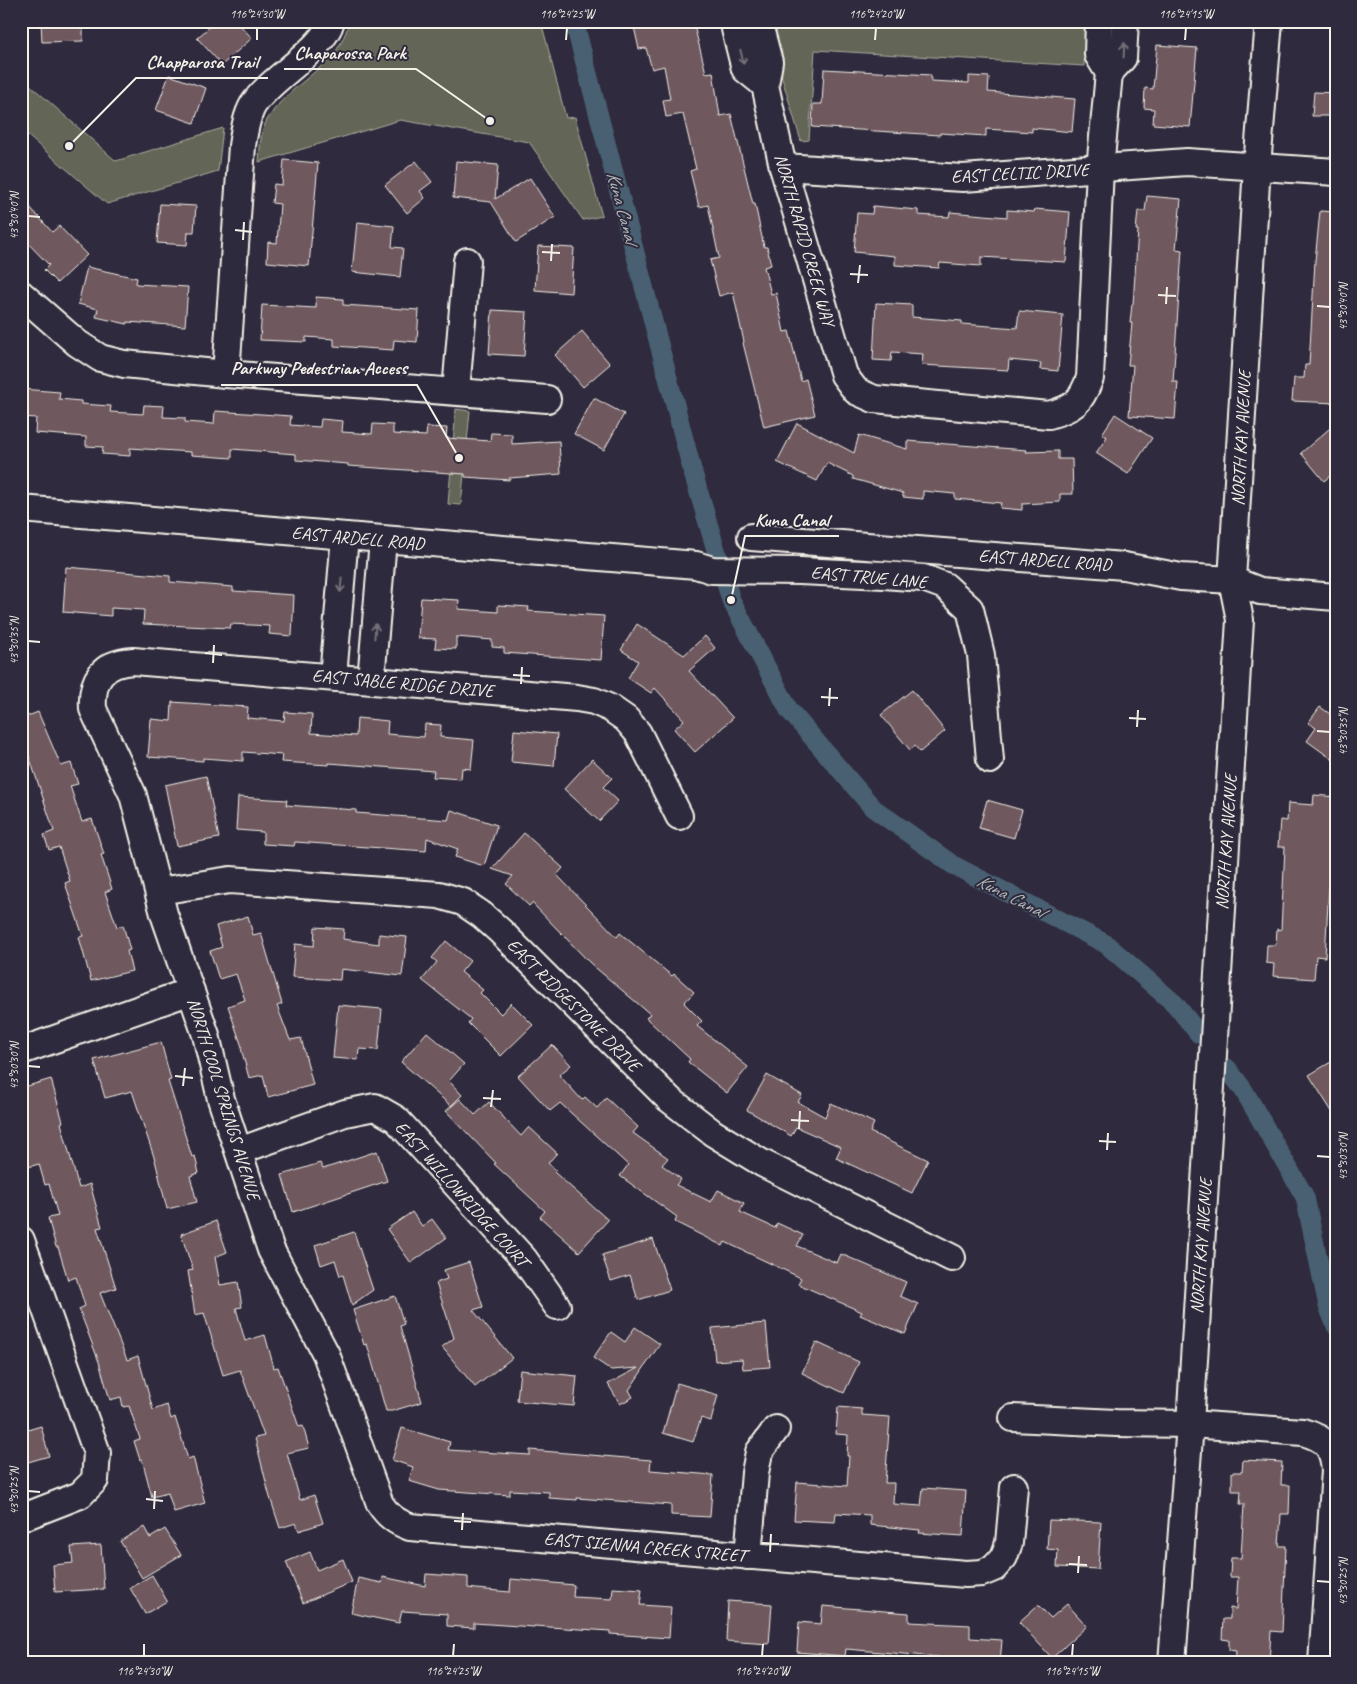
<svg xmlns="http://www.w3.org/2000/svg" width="1357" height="1684" font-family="Caveat,sans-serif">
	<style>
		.green { fill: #646657; stroke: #acaca0 }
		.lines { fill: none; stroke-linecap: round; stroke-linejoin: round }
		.canal { stroke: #486172; stroke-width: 19 }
		.building { fill: #6f585f; stroke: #f4f1e8 }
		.minor-casing { stroke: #f4f1e8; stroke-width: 30 }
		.minor { stroke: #2f2a3d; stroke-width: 26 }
		.oneway { stroke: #747079 }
		.ticks { fill: none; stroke: #f4f1e8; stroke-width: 2 }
		.labels { text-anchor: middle; stroke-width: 4; stroke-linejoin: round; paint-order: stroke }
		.street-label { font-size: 18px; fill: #f4f1e8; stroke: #2f2a3d }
		.water-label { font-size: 19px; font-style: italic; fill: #afb7b9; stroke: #2f2a3d }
		.leader { fill: none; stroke: #f4f1e8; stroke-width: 2 }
		.callout-dot { fill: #f4f1e8; stroke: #2f2a3d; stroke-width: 2 }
		.callout-label { font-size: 19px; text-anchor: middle; font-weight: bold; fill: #f4f1e8; stroke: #2f2a3d; stroke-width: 4; stroke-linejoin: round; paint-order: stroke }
		.neatline { fill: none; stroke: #f4f1e8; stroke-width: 2 }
		.ticks-label { font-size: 12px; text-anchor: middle; fill: #f4f1e8 }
	</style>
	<rect width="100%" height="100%" fill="#2f2a3d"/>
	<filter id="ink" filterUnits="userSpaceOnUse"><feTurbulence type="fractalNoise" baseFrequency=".02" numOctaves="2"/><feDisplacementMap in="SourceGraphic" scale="10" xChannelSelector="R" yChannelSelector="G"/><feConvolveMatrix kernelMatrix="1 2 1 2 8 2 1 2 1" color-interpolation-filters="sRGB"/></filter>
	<g filter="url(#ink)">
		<g class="green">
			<path d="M350,21h191l25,97 9,-1 27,99 -19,4 -54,-78 -129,-22 -141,42c1,-15 1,-29 8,-42 16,-28 47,-43 68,-68 7,-9 11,-20 15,-31z"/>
			<polygon points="773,21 1087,21 1084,66 815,50 809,140 801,141 781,75 783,58"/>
			<polygon points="21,77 116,161 223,128 218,171 107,204 21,130"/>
			<polygon points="456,409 470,411 461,505 448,504"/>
		</g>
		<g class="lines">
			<g class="canal">
				<polyline points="574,21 693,473 731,600 789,710 873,808 953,865 1106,944 1175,1004 1199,1034"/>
				<polyline points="1227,1068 1243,1089 1305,1197 1328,1306 1336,1326"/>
			</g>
		</g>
		<g class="building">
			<polygon points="41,21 83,21 83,41 42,42"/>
			<polygon points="216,21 236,21 252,38 222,65 197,38"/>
			<polygon points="659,21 693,21 706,73 713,72 720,116 731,114 753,204 755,204 764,247 767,247 771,265 764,267 771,294 776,293 784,332 789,331 801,381 806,379 815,415 764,427 743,343 744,342 733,292 719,296 710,260 719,258 708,205 699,207 690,171 696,169 683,114 666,117 663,100 670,99 664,66 652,69 646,48 639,49 634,27"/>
			<polygon points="1157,45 1197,48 1190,127 1153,124 1154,109 1144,108 1145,88 1153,89"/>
			<polygon points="824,69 931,75 931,81 969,83 969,76 989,77 988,92 1075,99 1072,132 1032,128 1032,132 986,129 986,136 940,133 940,135 812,127 813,104 822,104"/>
			<polygon points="169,75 206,88 194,123 156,110"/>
			<polygon points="1314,92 1336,93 1336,116 1312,116"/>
			<polygon points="284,160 318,163 309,266 267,262 268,242 277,243 280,204 272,203 274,184 282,185"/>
			<polygon points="416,161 432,182 420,191 425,198 407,213 385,185"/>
			<polygon points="456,161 498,165 495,199 530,178 555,217 516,242 491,202 453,198"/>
			<polygon points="1147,196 1181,199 1176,249 1182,250 1173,382 1178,382 1175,419 1129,416 1133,365 1128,365 1132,323 1130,323 1132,304 1133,304 1138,230 1136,230 1138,211 1145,211"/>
			<polygon points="21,197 52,232 59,226 87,255 57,283 44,270 49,265 21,236"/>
			<polygon points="160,204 196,206 194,232 188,232 187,245 157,243"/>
			<polygon points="873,206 918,210 918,215 949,217 950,212 1007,217 1007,210 1034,212 1035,209 1070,212 1066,262 981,257 981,266 940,263 939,268 895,265 895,256 854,252 857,213 872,214"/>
			<polygon points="1320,211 1336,212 1336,403 1292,401 1294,378 1304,378 1305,365 1309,365 1315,261"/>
			<polygon points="357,222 394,226 392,247 403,248 400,277 352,272"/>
			<polygon points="538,246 574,248 571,293 535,290"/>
			<polygon points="87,267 137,278 136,284 188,287 185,326 127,322 127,324 96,317 98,309 78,304"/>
			<polygon points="316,297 343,299 343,305 419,310 417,342 394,340 393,350 334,346 334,339 306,337 306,342 260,340 262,305 316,308"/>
			<polygon points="876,303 912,305 912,317 962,321 962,324 1017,328 1019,311 1063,315 1058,371 1040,369 1041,363 1009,360 1008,370 922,365 923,354 892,352 891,361 873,360"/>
			<polygon points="492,310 527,312 524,356 489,354"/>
			<polygon points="582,331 610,364 583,387 555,355"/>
			<polygon points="21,389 60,392 59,399 81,401 81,404 111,406 110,412 143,414 144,405 164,406 163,417 185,418 185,422 214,424 215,411 291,416 290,425 320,427 321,419 343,421 342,432 372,434 373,424 393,425 393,434 426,436 427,427 447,428 446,438 490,441 491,433 512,434 512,444 559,441 561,474 509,478 509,480 465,477 465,474 348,466 348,464 296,460 296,454 232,449 232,458 191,455 191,452 130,448 130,456 102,454 103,447 86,446 86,437 35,433 36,418 21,417"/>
			<polygon points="594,398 624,414 604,450 574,434"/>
			<polygon points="1115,414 1152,438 1128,474 1096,453 1107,437 1102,434"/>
			<polygon points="797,423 854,453 859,435 907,449 907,441 1027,450 1026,452 1058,451 1058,459 1072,459 1073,494 1060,494 1060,502 1022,504 1022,510 1000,508 1001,503 955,499 955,494 923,491 923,499 903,497 903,493 853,479 853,476 827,463 817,481 777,462"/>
			<polygon points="1336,423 1336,471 1324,481 1301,453"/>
			<polygon points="66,567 170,576 170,582 233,587 233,591 294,595 292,636 269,634 270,626 231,624 230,628 143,624 144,610 111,608 111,616 63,612"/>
			<polygon points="421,598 459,600 458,609 498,612 498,605 529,607 528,611 604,616 601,660 504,653 504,648 492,647 492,640 456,637 456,649 435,648 436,639 418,638"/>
			<polygon points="637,624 684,655 705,636 715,648 689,671 733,718 695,752 674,729 684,720 655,688 651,693 628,678 638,661 621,650"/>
			<polygon points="912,690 945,731 920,752 915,746 910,750 881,715"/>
			<polygon points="172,702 248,707 247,718 284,721 285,712 312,714 311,733 356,736 357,718 388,721 387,734 424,737 425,724 441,725 440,737 474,740 471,769 462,768 461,779 433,777 434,771 329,763 329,765 281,762 282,755 243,752 243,761 203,758 203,761 148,757 151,719 171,721"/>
			<polygon points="1320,707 1336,718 1336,762 1307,741 1316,728 1308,723"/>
			<polygon points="38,712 61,766 71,763 78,784 70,786 82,822 92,819 104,854 101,855 112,889 105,892 117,927 123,925 130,950 127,951 132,971 91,981 79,937 83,936 65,883 70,881 59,847 49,850 44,835 54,831 29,756 27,757 21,742 21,719"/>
			<polygon points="514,730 557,734 554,766 511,762"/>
			<polygon points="592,759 612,778 603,787 618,801 599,821 564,789"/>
			<polygon points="206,776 219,838 177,846 165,785"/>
			<polygon points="1314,795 1336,797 1333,850 1331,850 1325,957 1316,956 1314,979 1273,976 1274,964 1266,963 1267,945 1276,945 1277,929 1281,930 1285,847 1278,847 1280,820 1287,821 1288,803 1313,805"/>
			<polygon points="238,797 287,800 286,805 356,810 356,813 448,820 451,810 497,825 484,866 455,857 458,849 427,838 426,851 295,842 294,846 263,844 263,832 236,830"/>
			<polygon points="987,800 1022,810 1014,838 979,828"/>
			<polygon points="524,833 563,868 557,875 617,937 620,933 672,976 674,974 694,992 684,1003 702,1021 697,1026 748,1067 727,1093 688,1062 690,1059 646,1018 650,1014 590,963 532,903 529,906 506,884 513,876 492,869"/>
			<polygon points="248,916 253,935 261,933 282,1004 277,1006 290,1040 301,1038 313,1085 268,1097 263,1075 249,1078 241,1048 242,1047 228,1006 245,1000 236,974 219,979 210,951 222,947 216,926"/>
			<polygon points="315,927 344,929 343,939 379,944 379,934 407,937 402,976 341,969 340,980 292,977 295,944 314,946"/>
			<polygon points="446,941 470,961 461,972 483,990 480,993 501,1014 511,1003 533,1025 501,1056 468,1023 471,1019 422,980 437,962 432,958"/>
			<polygon points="338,1005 382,1009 378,1050 359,1049 358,1060 333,1058"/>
			<polygon points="427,1032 464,1064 449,1081 462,1095 451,1106 401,1062"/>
			<polygon points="161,1042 171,1080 168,1081 192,1157 195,1156 199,1173 190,1176 197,1202 167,1209 155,1160 132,1091 105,1098 94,1060"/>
			<polygon points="552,1045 571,1065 559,1075 582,1100 585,1097 597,1108 606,1098 638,1127 633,1133 668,1158 662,1165 681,1179 676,1185 711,1202 718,1190 744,1203 740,1212 775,1228 777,1223 803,1235 797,1246 837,1263 841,1254 906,1282 900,1296 918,1304 905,1334 860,1315 862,1312 798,1284 801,1278 725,1242 723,1246 675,1222 677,1217 620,1176 628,1165 560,1103 550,1111 518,1076"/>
			<polygon points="1336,1059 1336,1118 1309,1075"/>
			<polygon points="767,1075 802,1095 798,1102 825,1117 831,1103 874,1123 870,1132 928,1160 912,1193 836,1158 841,1147 796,1127 791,1136 747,1110"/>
			<polygon points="51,1079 63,1122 61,1123 79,1188 90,1184 102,1227 97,1228 116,1288 100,1293 127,1360 138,1356 153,1410 167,1405 171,1419 175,1417 188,1459 193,1457 205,1503 174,1512 168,1493 152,1497 142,1459 140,1460 134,1441 140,1439 129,1406 123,1407 121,1397 110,1400 99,1362 79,1309 85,1306 76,1277 68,1280 58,1247 56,1247 48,1218 58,1216 49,1184 45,1185 39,1164 28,1167 21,1143 21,1088"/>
			<polygon points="460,1099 475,1115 489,1102 521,1136 529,1127 557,1153 548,1163 556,1170 554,1172 608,1220 579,1252 540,1217 545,1211 494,1164 496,1163 446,1111"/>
			<polygon points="377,1151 387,1181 293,1212 282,1175 320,1163 323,1169"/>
			<polygon points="412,1212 422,1226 432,1219 446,1238 411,1263 387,1229"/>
			<polygon points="216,1221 227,1252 215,1257 220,1285 238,1282 242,1307 236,1308 245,1341 265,1335 274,1368 278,1367 299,1427 303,1426 309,1448 287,1453 300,1500 314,1495 323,1523 299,1531 296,1523 280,1528 269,1494 255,1438 264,1436 240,1370 223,1375 204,1313 195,1315 188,1271 193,1270 181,1234"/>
			<polygon points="354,1232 373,1290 352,1305 343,1275 340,1276 335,1260 321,1265 315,1245"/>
			<polygon points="653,1239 670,1290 638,1300 630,1275 611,1281 602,1255"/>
			<polygon points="469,1262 483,1307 473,1310 512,1358 475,1387 442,1347 454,1338 436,1283 447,1279 444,1270"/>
			<polygon points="395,1296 404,1324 400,1326 422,1402 392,1411 386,1411 367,1344 364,1345 353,1310"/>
			<polygon points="766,1323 770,1367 743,1369 742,1359 715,1361 712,1328"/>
			<polygon points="635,1327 660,1344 629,1390 633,1397 620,1404 608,1384 638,1368 611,1370 593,1358 611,1332 625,1342"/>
			<polygon points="816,1342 859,1362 844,1393 802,1373"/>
			<polygon points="520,1370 577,1376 574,1406 517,1401"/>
			<polygon points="677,1383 718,1395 711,1421 701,1418 693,1442 663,1433"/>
			<polygon points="838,1407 862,1409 862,1415 890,1417 885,1483 894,1483 893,1504 921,1506 923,1488 966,1491 963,1536 919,1533 920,1530 870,1525 870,1515 836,1513 835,1522 794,1520 797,1482 847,1486 849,1456 847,1456 848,1435 836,1434"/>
			<polygon points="41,1426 49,1456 21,1464 21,1432"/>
			<polygon points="402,1428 450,1442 448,1450 530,1455 530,1450 651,1460 650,1470 713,1475 710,1517 671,1515 671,1505 577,1498 577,1500 549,1498 549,1492 510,1490 510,1495 439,1490 409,1481 413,1467 392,1460"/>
			<polygon points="1243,1460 1282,1462 1281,1485 1290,1485 1289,1514 1281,1514 1279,1546 1286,1546 1282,1632 1271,1631 1269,1663 1235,1663 1236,1651 1229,1650 1229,1640 1222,1639 1223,1619 1230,1619 1230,1608 1236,1609 1238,1577 1230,1577 1231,1558 1241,1558 1244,1504 1240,1504 1241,1491 1232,1491 1232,1472 1242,1472"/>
			<polygon points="1049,1520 1101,1522 1098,1569 1057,1567 1058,1550 1047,1549"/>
			<polygon points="144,1527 150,1538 165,1529 181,1555 142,1578 120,1541"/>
			<polygon points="101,1545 104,1589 55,1592 53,1565 73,1563 71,1547"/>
			<polygon points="310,1552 317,1570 343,1559 352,1582 303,1603 286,1562"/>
			<polygon points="426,1574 468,1577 468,1588 476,1589 510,1592 511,1579 574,1585 573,1597 612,1599 613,1588 642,1590 640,1605 671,1607 669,1638 610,1634 610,1631 534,1626 534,1627 474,1623 474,1628 447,1626 447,1614 402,1611 399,1623 351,1613 358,1578 382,1583 383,1577 425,1586"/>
			<polygon points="152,1575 167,1601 145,1614 130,1588"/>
			<polygon points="728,1601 772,1604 769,1644 726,1641"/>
			<polygon points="1067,1604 1087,1626 1052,1658 1019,1622 1038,1605 1051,1618"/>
			<polygon points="823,1606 909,1613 909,1622 970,1625 970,1638 1002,1640 1000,1663 938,1663 939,1657 846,1649 845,1656 797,1652 799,1622 821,1624"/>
		</g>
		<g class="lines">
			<defs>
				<g id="minor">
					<polyline points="739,21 735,29 745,69 765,85"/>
					<path d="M755,21l4,3 10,38 -4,23 18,82 61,208 12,16 18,8 175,16c26,-8 31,-11 41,-37l10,-209 9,-96 -11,-18 1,-34"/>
					<polyline points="1109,73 1123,58 1125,21"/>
					<polyline points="783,167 963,178 1187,162 1336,172"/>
					<polyline points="21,294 77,343 100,358 124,364 226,374 547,399"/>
					<path d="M226,374l16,-228c2,-13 4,-29 11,-41 18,-28 70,-54 78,-84"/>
					<polyline points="456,391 467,261"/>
					<polyline points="21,509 696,565 712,570 800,571 884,575 923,578 945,586 970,609 981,655 990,760"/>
					<polyline points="751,537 1124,566 1181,577 1232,580 1260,591 1336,597"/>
					<polyline points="333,677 345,536"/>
					<polyline points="371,680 383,540"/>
					<path d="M679,816l-41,-83 -12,-14 -16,-11 -16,-7 -17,-3 -444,-37c-31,2 -42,19 -40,48l40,86 31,119 42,121 15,64 50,151 55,104 54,150c8,12 16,18 30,23l556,47 16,-1 12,-5 10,-11 5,-14 5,-56"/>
					<polyline points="159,891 230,880 439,895 463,902 482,915 500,931 669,1099 713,1133 762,1163 952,1258"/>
					<polyline points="21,1051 191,991"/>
					<polyline points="239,1151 345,1113 375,1107 396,1119 524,1259 557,1306"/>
					<polyline points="21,1240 97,1453 95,1480 80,1495 21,1518"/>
					<path d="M1013,1418l103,5 74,1 113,8c23,7 30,14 32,38l-13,193"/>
					<polyline points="748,1556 755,1473 759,1452 776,1429"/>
					<polyline points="1172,1663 1190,1424 1240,620 1232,580 1257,166 1269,21"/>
				</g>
			</defs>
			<use href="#minor" class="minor-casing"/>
			<use href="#minor" class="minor"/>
		</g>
		<defs><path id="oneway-shaft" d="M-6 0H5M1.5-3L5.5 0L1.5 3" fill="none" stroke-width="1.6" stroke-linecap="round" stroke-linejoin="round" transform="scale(1.25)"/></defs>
		<g class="oneway">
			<use href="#oneway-shaft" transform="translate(1124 50) rotate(-87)"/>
			<use href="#oneway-shaft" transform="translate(742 57) rotate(77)"/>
			<use href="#oneway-shaft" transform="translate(341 585) rotate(95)"/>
			<use href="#oneway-shaft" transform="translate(375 631) rotate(-85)"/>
		</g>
	</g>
	<path class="ticks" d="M257,40v-12M566,40l1,-12M875,40l1,-12M1185,40l1,-12M28,216l12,1M235,230l17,2M243,240l1,-18M542,252l18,1M551,261l1,-17M850,274l18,1M858,283l2,-18M1158,295l18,1M1166,304l1,-17M1317,306l13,1M28,641l12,1M205,653l17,2M213,663l1,-18M513,675l17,1M521,684l1,-17M821,697l17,1M829,706l1,-18M1129,718l17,1M1137,727l1,-17M1317,731l13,1M28,1066l12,1M175,1076l18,2M183,1086l2,-18M483,1098l18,1M491,1107l2,-17M791,1120l18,1M799,1129l1,-18M1099,1141l17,1M1107,1150l1,-17M1317,1156l13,1M28,1491l12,1M146,1499l17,2M154,1509l1,-18M454,1521l17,1M462,1530l1,-17M762,1543l17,1M770,1552l1,-18M1069,1564l18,1M1078,1573l1,-17M1317,1581l13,1M144,1656v-12M453,1656l1,-12M762,1656l1,-12M1072,1656l1,-12"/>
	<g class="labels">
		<g class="street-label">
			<text transform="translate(1020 173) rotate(-3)" y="6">EAST CELTIC DRIVE</text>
			<text transform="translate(805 240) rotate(74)" y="6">NORTH RAPID CREEK WAY</text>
			<text transform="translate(1241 438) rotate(-87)" y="6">NORTH KAY AVENUE</text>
			<text transform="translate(358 538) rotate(5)" y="6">EAST ARDELL ROAD</text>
			<text transform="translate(1045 560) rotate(4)" y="6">EAST ARDELL ROAD</text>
			<text transform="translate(869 577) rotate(5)" y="6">EAST TRUE LANE</text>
			<text transform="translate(403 683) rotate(5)" y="6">EAST SABLE RIDGE DRIVE</text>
			<text transform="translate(1226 842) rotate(-86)" y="6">NORTH KAY AVENUE</text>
			<text transform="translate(574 1005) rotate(45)" y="6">EAST RIDGESTONE DRIVE</text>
			<text transform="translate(224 1099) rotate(73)" y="6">NORTH COOL SPRINGS AVENUE</text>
			<text transform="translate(462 1194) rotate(48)" y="6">EAST WILLOWRIDGE COURT</text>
			<text transform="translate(1201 1246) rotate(-86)" y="6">NORTH KAY AVENUE</text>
			<text transform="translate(645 1547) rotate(5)" y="6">EAST SIENNA CREEK STREET</text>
		</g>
		<g class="water-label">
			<text transform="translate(623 207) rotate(75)" y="7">Kuna Canal</text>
			<text transform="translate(1011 895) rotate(27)" y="7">Kuna Canal</text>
		</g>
	</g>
	<path class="leader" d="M490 121L416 69H284M69 146L136 78H268M459 458L417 385H221M731 600L745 536H839"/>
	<g class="callout-dot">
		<circle cx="490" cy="121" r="5"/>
		<circle cx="69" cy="146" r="5"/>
		<circle cx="459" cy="458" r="5"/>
		<circle cx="731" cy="600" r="5"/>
	</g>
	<g class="callout-label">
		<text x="350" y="59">Chaparossa Park</text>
		<text x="202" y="68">Chapparosa Trail</text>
		<text x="319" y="374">Parkway Pedestrian Access</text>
		<text x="792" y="526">Kuna Canal</text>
	</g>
	<rect width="1357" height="1684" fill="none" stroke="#2f2a3d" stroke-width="55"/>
	<rect x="28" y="28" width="1302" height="1628" class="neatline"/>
	<g class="ticks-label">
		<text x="257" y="18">116°24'30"W</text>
		<text x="567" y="18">116°24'25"W</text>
		<text x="876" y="18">116°24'20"W</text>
		<text x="1186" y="18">116°24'15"W</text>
		<text transform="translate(14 216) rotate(-90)" y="4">43°30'40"N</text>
		<text transform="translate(1343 307) rotate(-90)" y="4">43°30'40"N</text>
		<text transform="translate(14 641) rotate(-90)" y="4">43°30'35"N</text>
		<text transform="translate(1343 732) rotate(-90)" y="4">43°30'35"N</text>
		<text transform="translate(14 1066) rotate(-90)" y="4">43°30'30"N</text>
		<text transform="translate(1343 1157) rotate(-90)" y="4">43°30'30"N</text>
		<text transform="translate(14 1491) rotate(-90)" y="4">43°30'25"N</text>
		<text transform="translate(1343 1582) rotate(-90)" y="4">43°30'25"N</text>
		<text x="144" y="1675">116°24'30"W</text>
		<text x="453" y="1675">116°24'25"W</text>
		<text x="762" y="1675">116°24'20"W</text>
		<text x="1072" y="1675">116°24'15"W</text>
	</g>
</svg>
